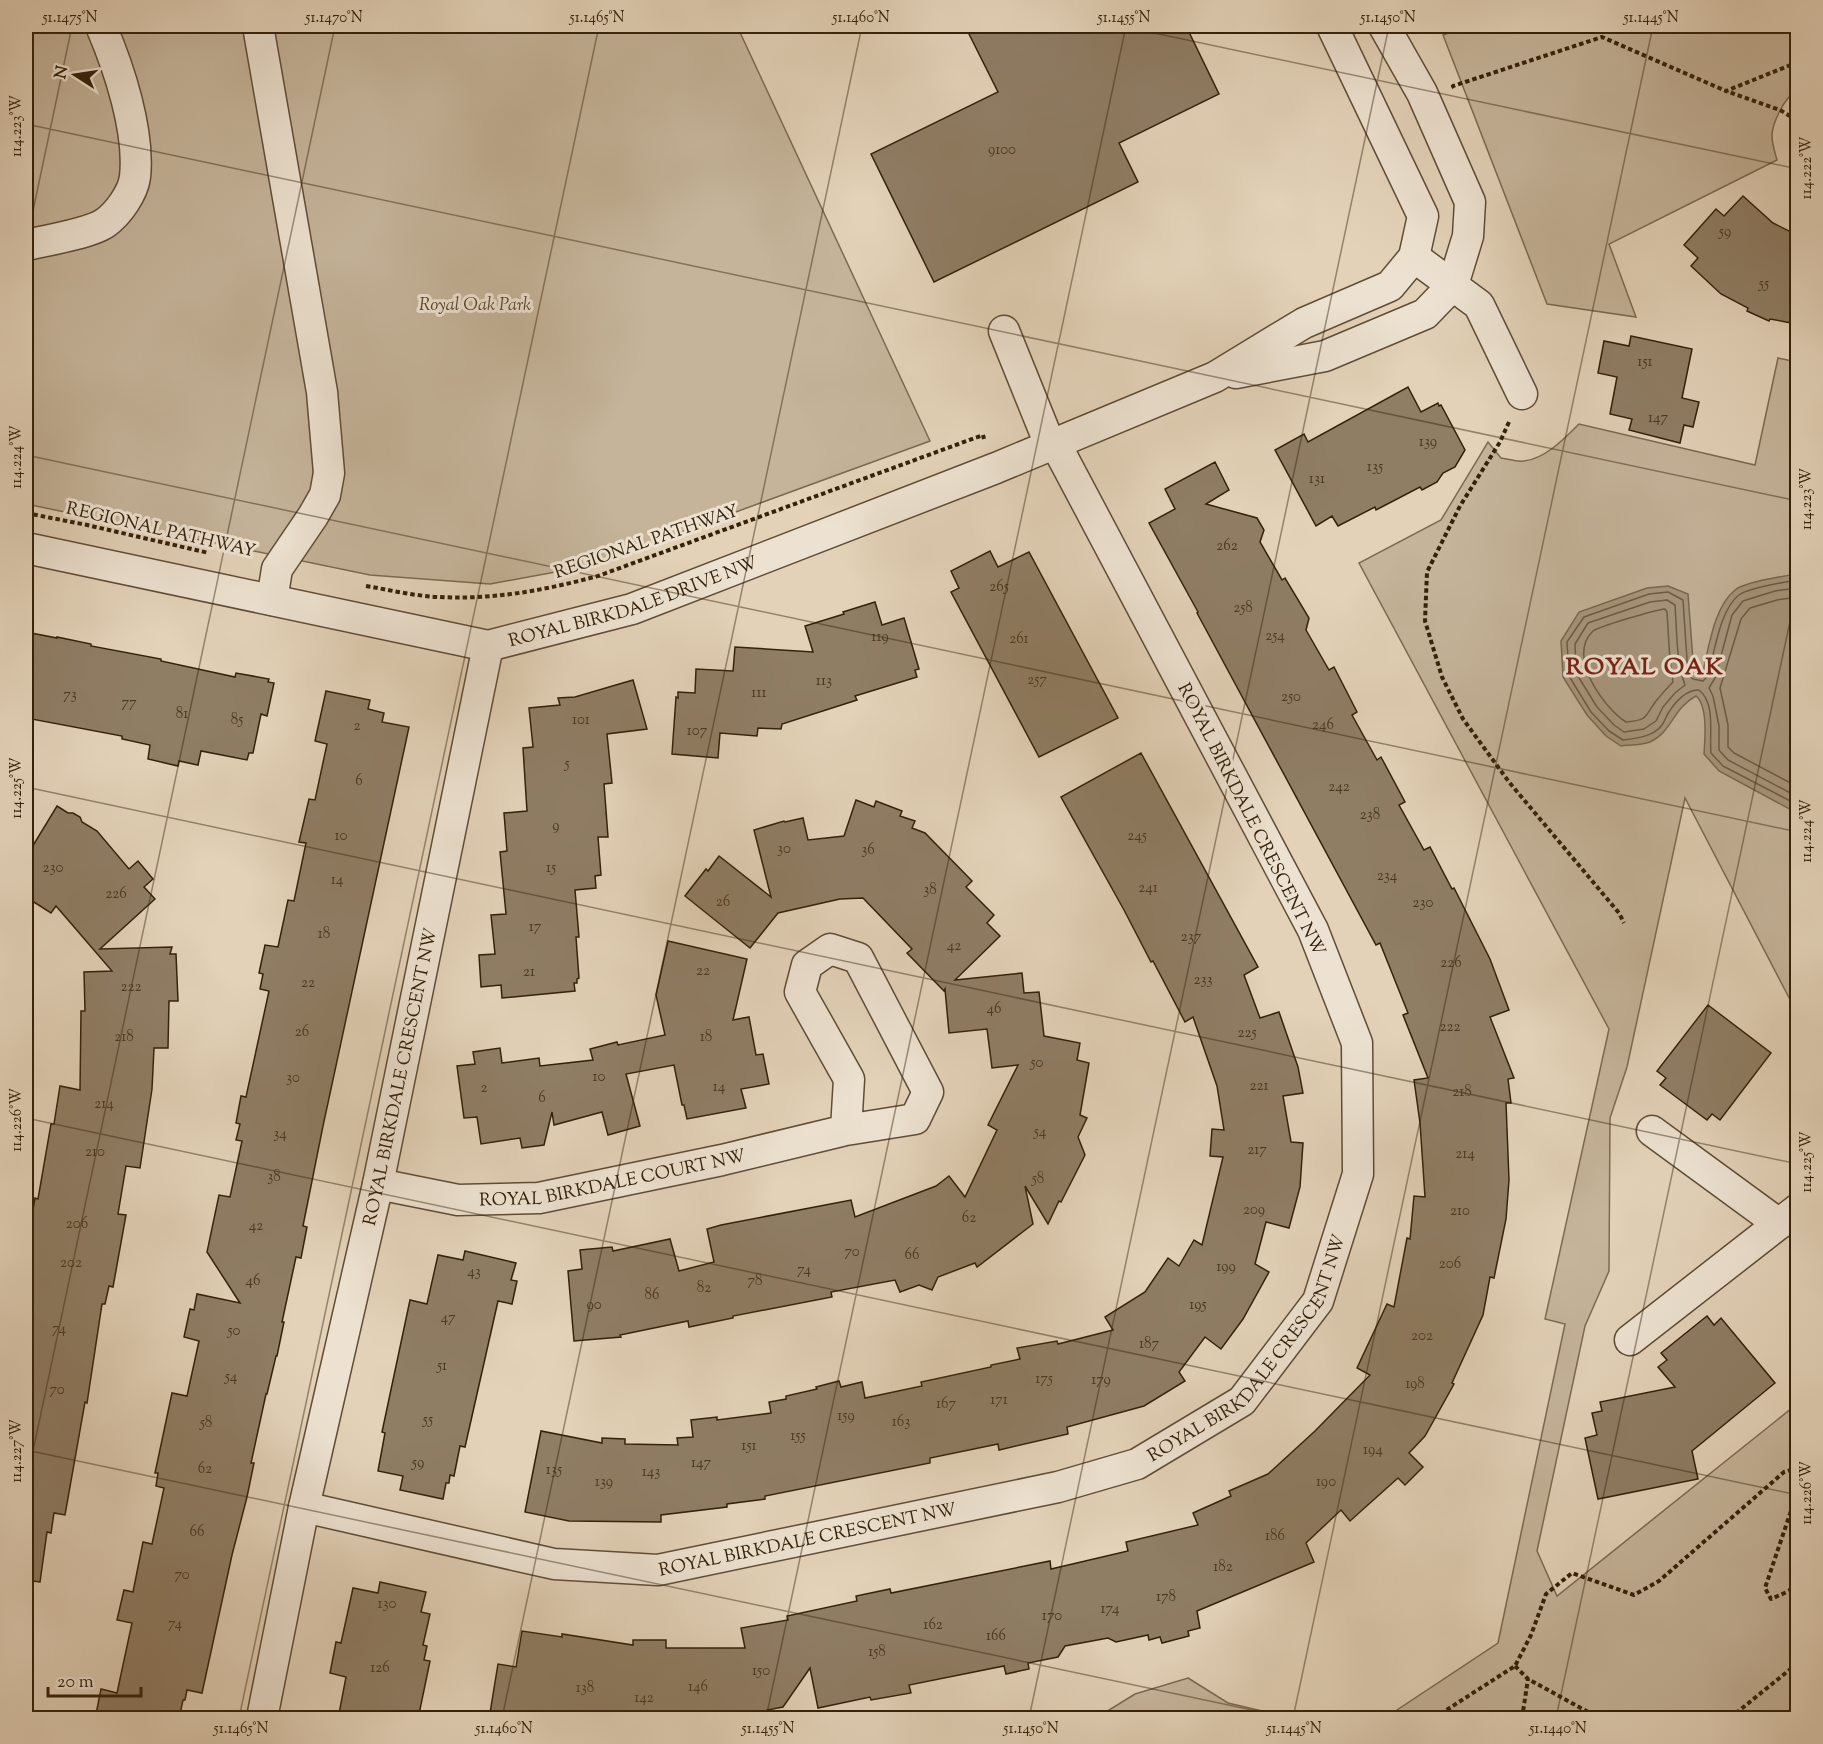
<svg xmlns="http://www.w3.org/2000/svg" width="1823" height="1744" font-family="'Sorts Mill Goudy',serif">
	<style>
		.green { fill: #c5b49a; stroke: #7c6a52; stroke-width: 1.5 }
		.water { fill: #a7967d; stroke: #79674f; stroke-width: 1.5 }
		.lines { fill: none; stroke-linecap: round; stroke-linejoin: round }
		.shore { stroke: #6d5c44; stroke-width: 1.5 }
		.building { fill: #8f7d64; stroke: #33210a; stroke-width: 1.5 }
		.minor-casing { stroke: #5f4d36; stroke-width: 33 }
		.path { stroke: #33210a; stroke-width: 4; stroke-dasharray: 4.5 3; stroke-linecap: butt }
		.minor { stroke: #ede2d1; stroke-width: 30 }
		.ticks { fill: none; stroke: #33210a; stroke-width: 1.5; stroke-opacity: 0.45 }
		.labels { text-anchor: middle; stroke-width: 6; stroke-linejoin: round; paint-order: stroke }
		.number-label { font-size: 15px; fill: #4a3820 }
		.park-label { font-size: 18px; font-style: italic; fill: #58462e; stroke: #ede2d1 }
		.street-label { font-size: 18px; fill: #33210a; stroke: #ede2d1 }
		.district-label { font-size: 24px; font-weight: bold; letter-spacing: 1.5px; fill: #7a1f14; stroke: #ede2d1 }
		.neatline { fill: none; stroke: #33210a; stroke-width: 2 }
		.ticks-label { font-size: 15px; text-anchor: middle; fill: #33210a }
	</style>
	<rect width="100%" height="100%" fill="#e3d2b8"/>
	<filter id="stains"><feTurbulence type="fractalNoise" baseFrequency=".00333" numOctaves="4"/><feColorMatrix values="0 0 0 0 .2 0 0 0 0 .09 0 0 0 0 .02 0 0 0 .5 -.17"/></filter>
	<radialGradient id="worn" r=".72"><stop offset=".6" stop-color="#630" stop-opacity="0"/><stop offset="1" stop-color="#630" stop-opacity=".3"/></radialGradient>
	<g class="green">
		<polygon points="26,26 737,26 930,441 588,566 490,584 370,575 26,504"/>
		<path d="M1469,26h328v65c-12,5 -25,32 -25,45 0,8 3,17 5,24l-168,84 27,73 -89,-13 -104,-269z"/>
		<path d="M1778,358l19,4v651l-112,-215 -58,269 -17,51 -1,153 -24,55 -48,225 20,45 240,-192v314h-412l113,-75 67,-319 -20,-5 64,-290 -250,-466 82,-43 47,-78 13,16c7,1 16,4 23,3 21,-2 41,-23 55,-37l176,41z"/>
		<polygon points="1188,1678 1228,1703 1292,1718 1096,1718 1135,1694"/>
	</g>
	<path class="water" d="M1797,574v239l-78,-42 -15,-17c1,-15 4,-48 -8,-58 -23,12 -24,36 -46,46 -8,3 -20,3 -29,4l-15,-10 -19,-21 -24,-38 -2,-36 18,-29 68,-24 21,-2 20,8 6,79 8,2c7,-26 11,-67 33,-85 9,-8 49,-14 62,-16z"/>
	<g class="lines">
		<g class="shore">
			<path d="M1798,580c-13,2 -49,8 -59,15 -19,14 -25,59 -31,81l-5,5 -10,-2 -5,-4 -5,-75 -15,-8 -19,2 -65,23 -17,25 2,34 22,36 18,19 14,9c14,-2 30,-3 39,-15 3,-4 4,-9 7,-13 6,-10 18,-23 30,-22 17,13 10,45 12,63l12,13 75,39"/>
			<polyline points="1798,588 1775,591 1743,601 1732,615 1715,678 1709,688 1713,696 1719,726 1719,750 1728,760 1798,797"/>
			<polyline points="1798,597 1777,600 1750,608 1741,619 1720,688 1728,725 1728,747 1734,753 1798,787"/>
			<path d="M1667,600l8,5c2,27 1,56 10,80l-10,8 -12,14 -7,14 -12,8 -20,3 -10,-7 -17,-18 -21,-34 -1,-29 13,-21 62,-21z"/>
			<path d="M1665,609l2,3 3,49 3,21c-6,6 -12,13 -17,19 -12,16 -7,19 -30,21 -22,-14 -60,-66 -33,-91 7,-5 62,-21 72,-22z"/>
		</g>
	</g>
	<g class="building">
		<polygon points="965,26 1186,26 1219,94 1119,143 1138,182 934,282 871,154 998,92"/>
		<polygon points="1743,196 1773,223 1797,235 1797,324 1770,319 1769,321 1747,311 1748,308 1721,294 1691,266 1698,258 1684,245 1716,209 1724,216"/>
		<polygon points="1631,336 1692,349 1682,398 1699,402 1693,427 1684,425 1680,443 1629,430 1632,419 1610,414 1617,377 1598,373 1604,341 1629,346"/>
		<polygon points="1408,387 1421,412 1438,403 1439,406 1441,405 1465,450 1455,467 1443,473 1437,482 1422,490 1420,487 1376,510 1375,507 1338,526 1332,516 1316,526 1275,450 1304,434 1308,442"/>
		<polygon points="1215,462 1229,490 1206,504 1257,518 1264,530 1260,542 1282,580 1285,578 1309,618 1306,630 1329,670 1334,667 1357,712 1352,715 1377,760 1381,757 1405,802 1399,805 1424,850 1430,847 1452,889 1454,888 1490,959 1509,1010 1490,1017 1514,1078 1508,1079 1511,1103 1506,1103 1509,1180 1506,1219 1494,1278 1490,1277 1483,1315 1452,1383 1454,1384 1425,1436 1409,1453 1423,1467 1405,1485 1398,1478 1350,1521 1341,1510 1306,1543 1314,1562 1197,1611 1200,1628 1188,1631 1189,1636 1162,1643 1160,1637 1149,1640 1148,1635 1116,1642 1108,1638 1065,1646 1058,1657 1028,1663 1029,1669 1006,1674 1004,1666 909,1685 911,1693 871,1700 870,1697 818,1708 810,1668 783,1707 767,1710 768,1719 489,1719 498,1664 516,1667 522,1631 562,1637 562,1634 633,1645 633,1640 666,1640 666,1648 745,1648 741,1628 788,1620 787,1616 857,1601 856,1596 890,1589 891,1593 1050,1561 1051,1569 1128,1551 1126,1542 1198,1525 1193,1513 1231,1496 1229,1491 1268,1474 1315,1431 1370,1375 1357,1368 1387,1304 1394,1307 1407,1238 1410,1239 1414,1196 1425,1197 1420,1123 1414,1080 1428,1078 1403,1015 1408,1013 1380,943 1376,945 1197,613 1198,612 1149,523 1175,509 1165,489"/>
		<polygon points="990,551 998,567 1029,552 1118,718 1039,757 951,592 959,588 951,571"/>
		<polygon points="875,602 882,625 904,618 919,669 915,670 917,677 855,696 857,700 782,724 781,729 758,728 757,736 720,733 718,758 672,754 676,697 678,698 678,692 695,693 696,669 733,671 735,647 813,652 805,626 844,614 843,612"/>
		<polygon points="26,632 57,638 57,637 91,644 91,646 161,659 161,661 235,677 236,673 269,679 268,682 274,683 267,716 261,714 253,753 249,753 247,760 201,751 198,765 179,761 178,766 148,759 150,745 122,739 122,736 26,718"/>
		<polygon points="633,680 647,729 607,734 612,783 604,784 608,837 598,837 601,875 595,876 596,888 575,890 579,937 576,937 579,978 577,979 577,983 574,983 575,991 502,998 501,985 481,987 479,955 495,954 491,915 506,914 500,852 507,851 504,813 527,811 523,748 533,747 529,708 560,705 558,698 575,697"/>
		<polygon points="326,691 370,700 368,709 384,713 382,722 409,727 323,1126 303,1226 307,1227 301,1258 296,1257 282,1322 284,1322 277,1356 276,1356 267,1394 266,1394 251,1463 254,1463 247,1497 232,1555 202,1693 187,1690 185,1700 183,1700 179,1719 95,1719 101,1689 117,1693 132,1623 117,1620 124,1590 133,1592 143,1542 152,1544 164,1488 156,1486 158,1473 155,1473 172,1393 187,1396 199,1341 184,1337 190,1309 194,1310 197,1294 240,1303 207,1252 219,1195 230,1197 242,1141 236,1140 240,1124 236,1123 241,1096 246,1097 269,991 260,989 263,974 259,973 265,945 278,947 288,900 294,901 306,843 299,842 309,799 315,800 327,744 315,741"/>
		<polygon points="1141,753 1258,967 1244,975 1260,1018 1279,1012 1298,1067 1303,1093 1283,1096 1291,1142 1303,1143 1300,1187 1289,1228 1266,1222 1255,1264 1269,1272 1243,1319 1221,1349 1205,1337 1179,1372 1185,1381 1144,1406 1067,1427 1068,1434 999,1450 998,1444 930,1458 930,1463 765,1496 765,1499 727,1504 727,1507 661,1515 661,1522 569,1521 525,1512 541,1431 602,1443 602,1438 625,1439 625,1444 678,1445 677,1438 693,1437 691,1420 717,1417 717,1420 771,1413 769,1402 786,1399 786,1396 817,1389 816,1387 839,1381 841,1387 862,1382 865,1398 922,1386 921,1382 991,1367 991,1365 1020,1359 1017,1348 1057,1341 1058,1344 1113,1330 1105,1317 1145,1292 1168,1258 1179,1266 1194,1240 1202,1245 1223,1157 1210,1156 1212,1129 1224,1130 1217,1086 1193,1017 1185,1022 1153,961 1151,962 1124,910 1061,797"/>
		<polygon points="856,800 874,807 876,801 902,811 900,816 915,821 912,828 925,833 972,881 966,887 994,915 987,923 1000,936 955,980 1022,973 1024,993 1039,992 1044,1036 1080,1043 1077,1060 1089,1063 1080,1115 1087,1118 1078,1137 1085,1155 1061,1202 1059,1201 1048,1224 1025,1186 1033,1224 977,1267 975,1263 938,1277 932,1290 919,1285 900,1292 895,1280 831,1292 832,1297 733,1316 733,1318 689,1327 688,1321 620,1335 621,1337 574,1341 568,1271 582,1269 580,1250 612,1247 613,1251 670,1239 679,1271 714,1262 707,1229 721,1225 851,1200 855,1217 936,1186 949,1176 965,1197 997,1130 988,1125 1018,1065 992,1068 987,1029 949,1033 945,989 944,991 907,953 912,949 863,898 840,899 778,913 750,948 685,896 706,869 708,871 719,856 771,897 754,830 784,821 785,822 803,818 808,840 844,836"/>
		<polygon points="57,806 68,813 73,813 80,817 82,822 97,831 129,869 138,861 153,879 144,887 155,899 100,949 172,947 170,954 176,954 178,1001 169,1001 168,1048 154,1048 152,1089 140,1168 126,1166 118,1214 126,1215 113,1287 109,1286 105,1304 102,1304 87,1403 85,1402 65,1515 54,1513 51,1533 47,1532 40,1582 26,1580 26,1248 35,1198 38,1199 51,1124 54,1124 60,1086 80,1090 81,1011 85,1011 84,972 112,971 56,906 51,913 26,897 26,857"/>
		<polygon points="668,941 747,959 733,1020 749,1017 756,1055 763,1054 769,1084 741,1089 746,1108 687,1119 684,1105 682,1105 674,1065 626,1074 640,1126 608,1135 602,1112 554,1125 552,1112 544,1145 522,1148 520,1138 481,1144 477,1117 464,1118 457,1066 475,1064 473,1052 500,1048 502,1063 539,1058 540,1066 593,1060 590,1049 617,1042 618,1045 665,1035 656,995"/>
		<polygon points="1708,1005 1771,1053 1720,1120 1712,1114 1707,1120 1660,1085 1666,1078 1657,1071"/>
		<polygon points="465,1251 516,1263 511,1280 517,1281 512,1304 498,1301 465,1447 460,1446 454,1476 450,1475 449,1483 446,1483 443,1499 400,1490 403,1476 378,1471 385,1433 382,1432 410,1300 427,1304 438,1255 463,1260"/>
		<polygon points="1707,1316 1714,1325 1721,1318 1775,1383 1692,1451 1698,1479 1598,1499 1585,1438 1597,1435 1592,1413 1602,1411 1600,1402 1675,1387 1658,1367 1667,1360 1661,1353"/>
		<polygon points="380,1582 426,1592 421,1612 430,1614 423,1645 427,1646 424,1660 430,1661 418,1719 338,1719 346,1677 330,1673 336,1642 341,1643 353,1588 378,1593"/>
	</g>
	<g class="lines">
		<defs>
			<g id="minor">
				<polyline points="258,26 322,392 329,473 325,495 313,516 277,569 272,600"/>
				<path d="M26,245c19,-4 65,-12 79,-22 13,-9 28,-30 30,-46 5,-46 -16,-109 -34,-151"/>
				<polyline points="1414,257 1479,305 1522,394"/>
				<polyline points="1004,331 1050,445"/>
				<polyline points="1236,373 1325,356 1425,314 1453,285 1468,236 1470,202 1422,93 1384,26"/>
				<path id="s1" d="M26,548l462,98 144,-37 364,-141 219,-91 89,-54 86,-37 24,-29 9,-41 -91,-190"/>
				<polyline points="1652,1131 1779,1224"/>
				<path id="s2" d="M378,1184l80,16 81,-2 183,-38 124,-30 69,-11 13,-27 -70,-134 -28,-9 -23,16 -7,27 49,87 -3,51"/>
				<polyline points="1630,1340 1798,1209"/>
				<path id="s3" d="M304,1507l250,57 104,6 400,-83 79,-23 105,-63 76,-100 40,-127 -1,-131 -44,-113 -258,-487"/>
				<path id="s4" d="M262,1718l42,-211 74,-323 110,-538"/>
			</g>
		</defs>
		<use href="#minor" class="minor-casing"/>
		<g class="path">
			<polyline points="1798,62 1726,91 1780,110 1798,121"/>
			<polyline points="1454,88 1453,86 1602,37 1726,91"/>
			<polyline points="1509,422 1500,442 1460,506 1427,572 1425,621 1442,677 1463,719 1509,782 1619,913 1624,923"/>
			<polyline points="26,513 87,525 209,553"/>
			<path d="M366,586c24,4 48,10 73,11 54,3 107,-7 159,-21l385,-141 1,4"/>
			<polyline points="1798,1490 1765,1588 1771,1599 1789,1591 1798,1579"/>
			<polyline points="1515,1666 1528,1679 1599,1718"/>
			<polyline points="1434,1718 1515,1666 1531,1635 1546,1594 1572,1573 1634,1595 1659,1581 1784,1472 1794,1469 1798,1473"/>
			<polyline points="1522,1718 1528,1679"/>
			<polyline points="1730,1718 1798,1663"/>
		</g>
		<use href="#minor" class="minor"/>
	</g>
	<path class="ticks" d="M1121,26l677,143M26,124l1772,377M26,244l46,-218M26,455l1772,377M26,787l1772,377M26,1118l1772,377M26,1450l1264,268M26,1484l309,-1458M239,1718l360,-1692M502,1718l360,-1692M766,1718l360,-1692M1029,1718l360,-1692M1293,1718l360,-1692M1556,1718l242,-1134"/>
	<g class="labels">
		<g class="number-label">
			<text x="1002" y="154">9100</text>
			<text x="1725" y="236">59</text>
			<text x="1764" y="288">55</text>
			<text x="1645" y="366">151</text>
			<text x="1658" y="422">147</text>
			<text x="1428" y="446">139</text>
			<text x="1375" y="471">135</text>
			<text x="1317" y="483">131</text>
			<text x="1227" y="550">262</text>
			<text x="999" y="591">265</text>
			<text x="1243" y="612">258</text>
			<text x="1275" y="640">254</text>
			<text x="880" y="641">119</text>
			<text x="1019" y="643">261</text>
			<text x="1037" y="684">257</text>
			<text x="824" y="685">113</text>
			<text x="759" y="697">111</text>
			<text x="70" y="699">73</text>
			<text x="1291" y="701">250</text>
			<text x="129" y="707">77</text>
			<text x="182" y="718">81</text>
			<text x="237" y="724">85</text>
			<text x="581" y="724">101</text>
			<text x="1323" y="729">246</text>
			<text x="357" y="730">2</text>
			<text x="697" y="735">107</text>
			<text x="567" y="768">5</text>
			<text x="359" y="785">6</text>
			<text x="1339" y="791">242</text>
			<text x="1370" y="819">238</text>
			<text x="556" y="830">9</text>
			<text x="341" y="840">10</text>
			<text x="1137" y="840">245</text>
			<text x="784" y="853">30</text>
			<text x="868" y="854">36</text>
			<text x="53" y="872">230</text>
			<text x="551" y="872">15</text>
			<text x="1387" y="880">234</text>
			<text x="337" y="884">14</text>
			<text x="1148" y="892">241</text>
			<text x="930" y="894">38</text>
			<text x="116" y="898">226</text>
			<text x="723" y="906">26</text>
			<text x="1423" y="907">230</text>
			<text x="535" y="931">17</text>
			<text x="324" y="938">18</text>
			<text x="1191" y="941">237</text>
			<text x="954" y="950">42</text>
			<text x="1451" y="967">226</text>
			<text x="703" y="975">22</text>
			<text x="529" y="976">21</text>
			<text x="1203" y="984">233</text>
			<text x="308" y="987">22</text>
			<text x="131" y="991">222</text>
			<text x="994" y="1013">46</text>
			<text x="1450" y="1031">222</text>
			<text x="302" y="1036">26</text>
			<text x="1247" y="1037">225</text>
			<text x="124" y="1041">218</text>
			<text x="706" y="1041">18</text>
			<text x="1037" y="1067">50</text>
			<text x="599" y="1081">10</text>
			<text x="293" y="1082">30</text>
			<text x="1259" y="1090">221</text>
			<text x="719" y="1091">14</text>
			<text x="484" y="1092">2</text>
			<text x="1462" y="1096">218</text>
			<text x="542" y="1102">6</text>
			<text x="104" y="1108">214</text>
			<text x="1040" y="1136">54</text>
			<text x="280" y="1138">34</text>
			<text x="1257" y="1154">217</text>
			<text x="95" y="1156">210</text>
			<text x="1465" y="1158">214</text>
			<text x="274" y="1181">38</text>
			<text x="1038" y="1183">58</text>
			<text x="1254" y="1214">209</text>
			<text x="1460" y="1215">210</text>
			<text x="969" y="1222">62</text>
			<text x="77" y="1228">206</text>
			<text x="256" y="1230">42</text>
			<text x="852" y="1256">70</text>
			<text x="912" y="1259">66</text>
			<text x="71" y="1267">202</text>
			<text x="1450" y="1268">206</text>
			<text x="1226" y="1271">199</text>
			<text x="804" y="1274">74</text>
			<text x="474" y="1276">43</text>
			<text x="253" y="1285">46</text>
			<text x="755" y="1285">78</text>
			<text x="704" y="1292">82</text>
			<text x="652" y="1299">86</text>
			<text x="594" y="1309">90</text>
			<text x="1198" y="1309">195</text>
			<text x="448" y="1322">47</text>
			<text x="59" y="1333">74</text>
			<text x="234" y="1335">50</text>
			<text x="1422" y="1340">202</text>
			<text x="1149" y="1348">187</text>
			<text x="442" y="1370">51</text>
			<text x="231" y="1381">54</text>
			<text x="1044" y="1383">175</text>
			<text x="1101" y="1384">179</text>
			<text x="1415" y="1388">198</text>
			<text x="57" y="1394">70</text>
			<text x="999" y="1404">171</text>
			<text x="946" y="1408">167</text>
			<text x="846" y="1420">159</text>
			<text x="428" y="1424">55</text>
			<text x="901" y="1426">163</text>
			<text x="206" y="1427">58</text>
			<text x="798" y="1440">155</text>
			<text x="749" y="1450">151</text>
			<text x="1373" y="1454">194</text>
			<text x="418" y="1467">59</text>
			<text x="701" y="1467">147</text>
			<text x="205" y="1473">62</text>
			<text x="554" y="1474">135</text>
			<text x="651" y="1476">143</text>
			<text x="604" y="1486">139</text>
			<text x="1326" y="1486">190</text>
			<text x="197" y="1536">66</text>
			<text x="1275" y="1540">186</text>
			<text x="1223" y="1571">182</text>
			<text x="182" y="1579">70</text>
			<text x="1166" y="1601">178</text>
			<text x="387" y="1608">130</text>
			<text x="1110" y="1613">174</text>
			<text x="1052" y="1620">170</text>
			<text x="175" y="1628">74</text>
			<text x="933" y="1629">162</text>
			<text x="996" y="1640">166</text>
			<text x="877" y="1656">158</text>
			<text x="380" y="1672">126</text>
			<text x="761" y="1675">150</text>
			<text x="698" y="1691">146</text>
			<text x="585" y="1692">138</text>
			<text x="644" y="1702">142</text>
		</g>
		<g class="park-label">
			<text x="475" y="310">Royal Oak Park</text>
		</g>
		<g class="street-label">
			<text transform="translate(161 529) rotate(13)" y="6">REGIONAL PATHWAY</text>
			<text transform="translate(646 541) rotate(-19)" y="6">REGIONAL PATHWAY</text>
			<text dy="6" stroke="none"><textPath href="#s1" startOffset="624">ROYAL BIRKDALE DRIVE NW</textPath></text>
			<text transform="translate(1252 819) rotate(63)" y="6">ROYAL BIRKDALE CRESCENT NW</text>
			<text dy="6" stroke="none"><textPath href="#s4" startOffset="656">ROYAL BIRKDALE CRESCENT NW</textPath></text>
			<text dy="6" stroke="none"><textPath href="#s2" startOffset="238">ROYAL BIRKDALE COURT NW</textPath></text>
			<text dy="6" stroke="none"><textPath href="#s3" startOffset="1017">ROYAL BIRKDALE CRESCENT NW</textPath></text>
			<text dy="6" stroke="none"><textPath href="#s3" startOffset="513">ROYAL BIRKDALE CRESCENT NW</textPath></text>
		</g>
		<g class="district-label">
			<text x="1645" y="674">ROYAL OAK</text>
		</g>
	</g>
	<rect width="1823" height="1744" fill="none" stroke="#e3d2b8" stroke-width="66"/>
	<g transform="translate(75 75) rotate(282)" stroke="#ede2d1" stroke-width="4.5" paint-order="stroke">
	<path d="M0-4.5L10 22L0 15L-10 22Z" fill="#33210a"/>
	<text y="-9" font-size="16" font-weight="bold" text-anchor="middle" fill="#33210a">N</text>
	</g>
	<path d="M48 1687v9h93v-9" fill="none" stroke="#33210a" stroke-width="3"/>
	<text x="57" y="1687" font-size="18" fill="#33210a" stroke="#ede2d1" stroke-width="4.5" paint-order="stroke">20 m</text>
	<rect x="33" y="33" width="1757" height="1678" class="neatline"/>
	<g class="ticks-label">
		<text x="70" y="22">51.1475°N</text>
		<text x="334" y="22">51.1470°N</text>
		<text x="597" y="22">51.1465°N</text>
		<text x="861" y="22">51.1460°N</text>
		<text x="1124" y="22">51.1455°N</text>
		<text x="1388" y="22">51.1450°N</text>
		<text x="1651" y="22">51.1445°N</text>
		<text transform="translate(16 126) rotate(-90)" y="5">114.223°W</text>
		<text transform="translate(1806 168) rotate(-90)" y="5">114.222°W</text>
		<text transform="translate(16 457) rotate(-90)" y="5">114.224°W</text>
		<text transform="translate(1806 499) rotate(-90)" y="5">114.223°W</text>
		<text transform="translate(16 788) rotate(-90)" y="5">114.225°W</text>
		<text transform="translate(1806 831) rotate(-90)" y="5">114.224°W</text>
		<text transform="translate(16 1120) rotate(-90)" y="5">114.226°W</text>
		<text transform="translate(1806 1162) rotate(-90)" y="5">114.225°W</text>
		<text transform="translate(16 1451) rotate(-90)" y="5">114.227°W</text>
		<text transform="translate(1806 1493) rotate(-90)" y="5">114.226°W</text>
		<text x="241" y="1733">51.1465°N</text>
		<text x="504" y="1733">51.1460°N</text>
		<text x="768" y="1733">51.1455°N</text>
		<text x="1031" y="1733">51.1450°N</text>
		<text x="1294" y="1733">51.1445°N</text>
		<text x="1558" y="1733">51.1440°N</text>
	</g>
	<rect width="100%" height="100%" filter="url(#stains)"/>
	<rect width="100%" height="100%" fill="url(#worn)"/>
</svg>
